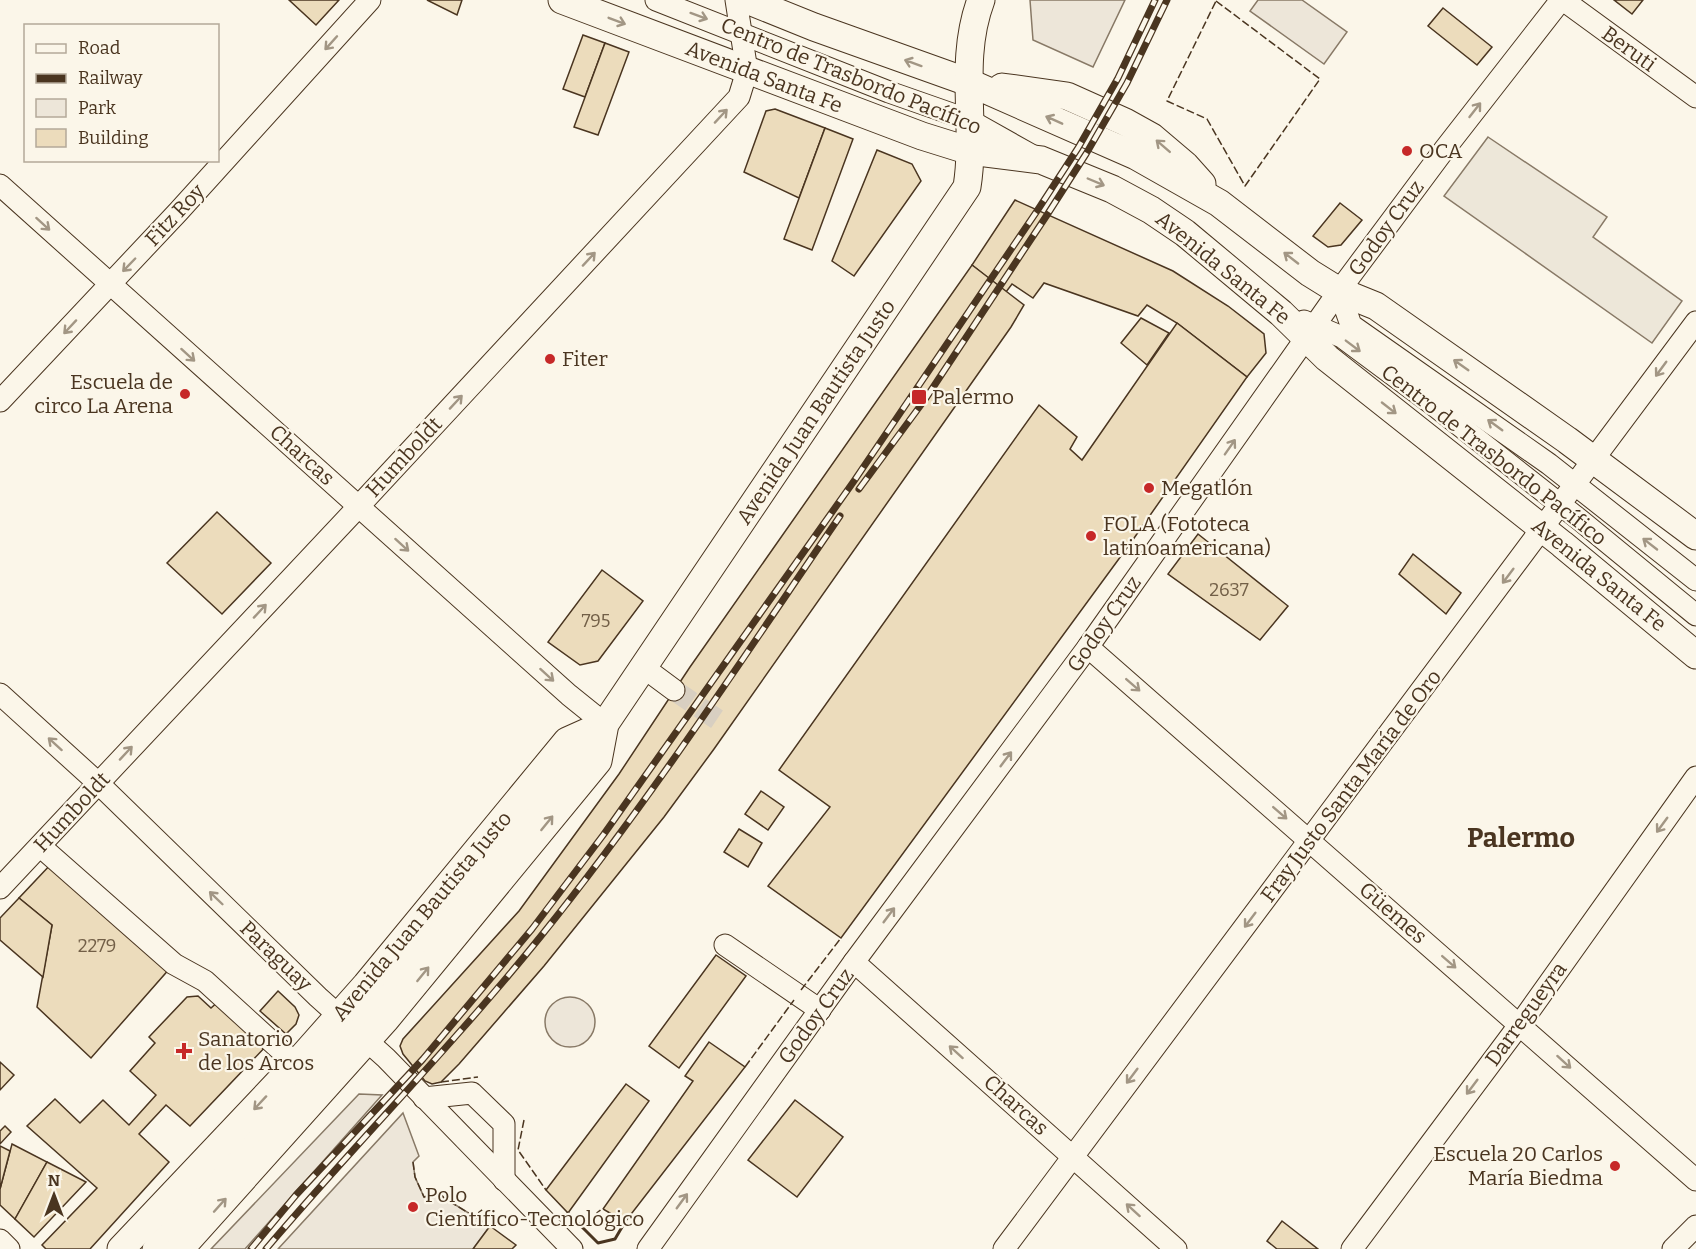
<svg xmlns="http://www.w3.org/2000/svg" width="1696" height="1249" font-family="Bitter,serif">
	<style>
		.green { fill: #ede6d9; stroke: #887966; stroke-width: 1.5 }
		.parking { fill: #ede7d9; stroke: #887966; stroke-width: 1.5 }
		.building { fill: #ecdcbc; stroke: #4a3520; stroke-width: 1.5 }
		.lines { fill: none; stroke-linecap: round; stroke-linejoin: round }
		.minor-tunnel { stroke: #d8cfc1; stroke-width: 21; stroke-dasharray: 21 10; stroke-linecap: butt }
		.minor-casing { stroke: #4a3520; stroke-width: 23 }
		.major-casing { stroke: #4a3520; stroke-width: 29 }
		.minor { stroke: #fbf6e9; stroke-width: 21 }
		.major { stroke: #fbf6e9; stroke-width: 27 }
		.rail-casing { stroke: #4a3520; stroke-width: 7 }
		.rail { stroke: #fbf6e9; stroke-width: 4.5; stroke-dasharray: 14; stroke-linecap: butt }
		.fence { stroke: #4a3520; stroke-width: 1.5; stroke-dasharray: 8 3; stroke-linecap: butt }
		.wall { stroke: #4a3520; stroke-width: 3 }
		.oneway { stroke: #a29684 }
		.poi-dot { fill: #c62828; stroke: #fbf6e9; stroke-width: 2 }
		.labels { text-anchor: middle; stroke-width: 4.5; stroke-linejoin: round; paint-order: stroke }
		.number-label { font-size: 18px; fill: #725f47 }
		.street-label { font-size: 21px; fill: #4a3520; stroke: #fbf6e9 }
		.poi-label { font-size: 21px; fill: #4a3520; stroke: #fbf6e9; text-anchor: start }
		.district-label { font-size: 27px; font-weight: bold; fill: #4a3520; stroke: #fbf6e9 }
	</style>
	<rect width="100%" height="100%" fill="#fbf6e9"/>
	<g class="green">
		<polygon points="1030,0 1125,0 1093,67 1033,40"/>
		<polygon points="1258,0 1302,0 1347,32 1324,64 1250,11"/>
		<circle cx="570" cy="1022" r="25"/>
		<polygon points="359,1094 382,1095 245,1249 211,1249"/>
		<polygon points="403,1113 419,1156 413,1162 415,1177 424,1197 440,1193 444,1198 490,1226 473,1249 278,1249"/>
	</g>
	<polygon class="parking" points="1488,137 1607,217 1593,237 1682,301 1652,343 1444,196"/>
	<g class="building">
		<polygon points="289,0 339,0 316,25"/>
		<polygon points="427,0 462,0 457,15"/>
		<polygon points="1614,0 1643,0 1632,14"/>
		<polygon points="1443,8 1492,47 1477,65 1428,26"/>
		<polygon points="583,35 605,43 585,97 563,89"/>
		<polygon points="605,43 629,52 598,135 574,127"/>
		<polygon points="775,109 825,128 799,198 744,172 766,111"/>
		<polygon points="825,128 853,139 812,250 784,239"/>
		<polygon points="877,150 912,164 921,181 854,276 832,261"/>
		<polygon points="1015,200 1173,271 1228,306 1264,334 1266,353 1247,377 1177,323 1147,305 1138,316 1044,283 1033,298 1012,284 1006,292 972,265"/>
		<polygon points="1340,203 1362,220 1341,245 1328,247 1313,236"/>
		<polygon points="972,265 1024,305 1011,327 714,749 664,817 544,966 459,1064 441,1082 432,1084 425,1081 403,1054 400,1046 403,1039 519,911 619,774 690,667"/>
		<polygon points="1141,318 1169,333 1147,365 1121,343"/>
		<polygon points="1177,323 1247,377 1132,541 841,938 768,886 830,807 779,770 1039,405 1077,437 1070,449 1082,460"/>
		<polygon points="217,512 271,563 222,614 167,563"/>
		<polygon points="1198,534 1288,606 1260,640 1168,574"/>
		<polygon points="1413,554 1461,593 1446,614 1399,574"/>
		<polygon points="602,570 643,601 598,661 580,665 548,642"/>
		<polygon points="761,791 784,807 768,830 745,814"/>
		<polygon points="739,829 762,843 748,867 724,852"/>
		<polygon points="52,863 171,967 91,1058 37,1007 52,925 19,898"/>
		<polygon points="19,898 52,925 43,977 0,940 0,918"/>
		<polygon points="716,955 746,976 679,1068 649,1046"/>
		<polygon points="278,991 295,1007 299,1015 296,1024 286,1034 260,1011"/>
		<polygon points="198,996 211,1008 220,1000 268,1044 190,1126 166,1105 139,1134 169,1162 90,1249 46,1249 42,1245 97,1188 27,1126 55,1099 80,1123 103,1100 129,1125 156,1095 130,1071 155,1043 149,1037 187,997"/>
		<polygon points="709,1042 745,1067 625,1222 603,1209 693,1081 685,1076"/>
		<polygon points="0,1062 14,1075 0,1090"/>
		<polygon points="626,1084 649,1101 568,1213 546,1190"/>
		<polygon points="795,1100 843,1137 797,1197 748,1160"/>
		<polygon points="5,1126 11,1132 0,1144 0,1131"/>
		<polygon points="12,1144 47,1162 15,1219 0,1205 0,1189"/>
		<polygon points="0,1146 10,1151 0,1189"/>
		<polygon points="47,1162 86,1182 34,1237 15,1219"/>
		<polygon points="1282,1221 1318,1249 1277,1249 1267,1241"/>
		<polygon points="490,1226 516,1245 512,1249 473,1249"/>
	</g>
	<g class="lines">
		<polyline class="minor-tunnel" points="674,690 721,722"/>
		<defs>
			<g id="minor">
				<polyline points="656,0 889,92 969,120 1033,156"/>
				<polyline points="1563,0 1696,97"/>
				<polyline points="0,185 569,695 605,724 354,1030 153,1249"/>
				<polyline points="1339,291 1351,325 1549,464 1696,580"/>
				<polyline points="1304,321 1342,337 1431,403 1580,520 1696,615"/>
				<polyline points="0,401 178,212 370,0"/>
				<polyline points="1088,647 1696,1180"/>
				<polyline points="643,667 674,690"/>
				<polyline points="0,694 98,783 318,997 386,1058 572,1249"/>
				<polyline points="40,846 174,964 205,981 296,1064"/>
				<polyline points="0,888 359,506 739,97 747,71 736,0"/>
				<polyline points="725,945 820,1010"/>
				<polyline points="854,962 1176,1249"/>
				<polyline points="424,1098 472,1093 504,1124 504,1180"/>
				<polyline points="0,1240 9,1249"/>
				<polyline points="648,1249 854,962 1088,647 1339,291 1444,150 1561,0"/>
				<polyline points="1004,1249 1696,322"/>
				<polyline points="1352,1249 1520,1024 1696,777"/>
				<polyline points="1673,1249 1696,1226"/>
			</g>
			<g id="major">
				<polyline points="562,0 922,136 970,151 1041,160 1112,189 1151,210 1185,233 1281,313 1327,358 1562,544 1696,655"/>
				<polyline points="747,0 814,27 968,82 1136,156 1219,203 1310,273 1339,291 1376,306 1567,440 1696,536"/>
				<polyline points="1002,87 1067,96 1125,122 1152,137 1185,165 1202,184"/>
				<polyline points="121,1249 296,1064 366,985 567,741 605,724"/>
				<path d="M180,1249l206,-230 212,-258 7,-37 362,-537c10,-63 -9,-126 14,-187"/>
			</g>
		</defs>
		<use href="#minor" class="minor-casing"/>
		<use href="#major" class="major-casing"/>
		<use href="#minor" class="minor"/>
		<use href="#major" class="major"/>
		<defs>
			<g id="rail">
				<polyline points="859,489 926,398 1047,215 1086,154 1127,83 1167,0"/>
				<polyline points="251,1249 296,1195 423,1059 532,929 604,834 854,481 1037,211 1078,148 1118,78 1155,0"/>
				<path d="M266,1249c90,-106 188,-205 275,-313 108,-134 202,-278 299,-420"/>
			</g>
		</defs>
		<use href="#rail" class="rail-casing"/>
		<use href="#rail" class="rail"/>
		<g class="fence">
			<polygon points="1216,1 1320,79 1245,186 1207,119 1167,101"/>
			<polyline points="801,990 841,938"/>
			<polyline points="745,1067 794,1000"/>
			<polyline points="441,1082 478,1077"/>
			<polyline points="524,1120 518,1150 546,1190"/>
			<polyline points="413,1162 415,1177 424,1197 440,1193 444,1198 490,1226"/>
		</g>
		<polyline class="wall" points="568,1213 598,1243 615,1239 625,1222"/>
	</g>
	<defs><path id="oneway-shaft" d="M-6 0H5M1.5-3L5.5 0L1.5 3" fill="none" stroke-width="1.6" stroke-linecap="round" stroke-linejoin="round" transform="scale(1.5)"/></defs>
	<g class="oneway">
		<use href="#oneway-shaft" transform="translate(699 16) rotate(20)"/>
		<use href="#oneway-shaft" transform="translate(617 21) rotate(21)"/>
		<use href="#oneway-shaft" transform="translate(331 43) rotate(132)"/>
		<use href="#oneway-shaft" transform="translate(913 63) rotate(-160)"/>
		<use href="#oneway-shaft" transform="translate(1475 110) rotate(-52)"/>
		<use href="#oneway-shaft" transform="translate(721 116) rotate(-47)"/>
		<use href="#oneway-shaft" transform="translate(1054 120) rotate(-156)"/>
		<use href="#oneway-shaft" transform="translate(1163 146) rotate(-139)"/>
		<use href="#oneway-shaft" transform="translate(1096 182) rotate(23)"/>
		<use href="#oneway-shaft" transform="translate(43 224) rotate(42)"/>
		<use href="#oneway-shaft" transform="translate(1291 258) rotate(-142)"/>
		<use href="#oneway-shaft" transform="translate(589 259) rotate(-47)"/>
		<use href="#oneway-shaft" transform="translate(129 265) rotate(134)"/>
		<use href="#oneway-shaft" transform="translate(70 327) rotate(133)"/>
		<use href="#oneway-shaft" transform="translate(1353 346) rotate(37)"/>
		<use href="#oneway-shaft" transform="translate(188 355) rotate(42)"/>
		<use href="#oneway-shaft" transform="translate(1461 365) rotate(-145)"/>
		<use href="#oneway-shaft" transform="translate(1661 369) rotate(126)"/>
		<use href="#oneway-shaft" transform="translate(456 402) rotate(-47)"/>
		<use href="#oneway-shaft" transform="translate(1389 408) rotate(38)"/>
		<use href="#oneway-shaft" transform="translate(1495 425) rotate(-144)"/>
		<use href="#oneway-shaft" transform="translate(1230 447) rotate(-55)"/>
		<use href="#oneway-shaft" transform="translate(1650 544) rotate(-142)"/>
		<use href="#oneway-shaft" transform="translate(402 545) rotate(42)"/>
		<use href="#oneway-shaft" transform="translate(1508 576) rotate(127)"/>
		<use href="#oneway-shaft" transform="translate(260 611) rotate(-47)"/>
		<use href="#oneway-shaft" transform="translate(547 675) rotate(42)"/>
		<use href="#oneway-shaft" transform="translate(1133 685) rotate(41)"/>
		<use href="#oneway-shaft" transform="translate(55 744) rotate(-138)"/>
		<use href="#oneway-shaft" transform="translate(126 753) rotate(-47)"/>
		<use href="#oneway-shaft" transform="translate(1006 759) rotate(-53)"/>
		<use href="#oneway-shaft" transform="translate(1280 813) rotate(41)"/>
		<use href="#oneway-shaft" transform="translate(547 823) rotate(-51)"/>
		<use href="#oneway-shaft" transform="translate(1662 825) rotate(126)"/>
		<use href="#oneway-shaft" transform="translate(216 898) rotate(-136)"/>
		<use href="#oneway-shaft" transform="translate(889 915) rotate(-53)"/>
		<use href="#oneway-shaft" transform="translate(1250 920) rotate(127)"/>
		<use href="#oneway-shaft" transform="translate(1449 962) rotate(41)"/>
		<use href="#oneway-shaft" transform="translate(423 974) rotate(-51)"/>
		<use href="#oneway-shaft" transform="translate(956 1052) rotate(-138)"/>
		<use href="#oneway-shaft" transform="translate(1564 1062) rotate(42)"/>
		<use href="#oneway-shaft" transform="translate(1132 1076) rotate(127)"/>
		<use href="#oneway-shaft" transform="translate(1472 1087) rotate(127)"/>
		<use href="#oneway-shaft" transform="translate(260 1103) rotate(133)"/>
		<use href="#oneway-shaft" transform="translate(682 1201) rotate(-54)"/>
		<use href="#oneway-shaft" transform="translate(220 1205) rotate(-48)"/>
		<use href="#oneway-shaft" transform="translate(1133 1210) rotate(-138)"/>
	</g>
	<g class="poi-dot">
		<circle cx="1407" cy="151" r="6"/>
		<circle cx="550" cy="359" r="6"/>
		<circle cx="185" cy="394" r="6"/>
		<rect x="911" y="389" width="16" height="16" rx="3"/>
		<circle cx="1149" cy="488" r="6"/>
		<circle cx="1091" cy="536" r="6"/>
		<path d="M181 1042h6v6h6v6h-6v6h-6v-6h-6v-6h6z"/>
		<circle cx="1615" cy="1166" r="6"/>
		<circle cx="413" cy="1207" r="6"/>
	</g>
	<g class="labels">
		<g class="number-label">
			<text x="1229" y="596">2637</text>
			<text x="596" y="627">795</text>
			<text x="97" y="952">2279</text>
		</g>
		<g class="street-label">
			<text transform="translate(1629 49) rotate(36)" y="7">Beruti</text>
			<text transform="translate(851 76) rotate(22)" y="7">Centro de Trasbordo Pacífico</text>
			<text transform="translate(764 77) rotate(21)" y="7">Avenida Santa Fe</text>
			<text transform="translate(175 215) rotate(-47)" y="7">Fitz Roy</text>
			<text transform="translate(1386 228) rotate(-54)" y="7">Godoy Cruz</text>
			<text transform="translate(1223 268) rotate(39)" y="7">Avenida Santa Fe</text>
			<text transform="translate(816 412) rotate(-56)" y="7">Avenida Juan Bautista Justo</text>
			<text transform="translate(302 455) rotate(42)" y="7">Charcas</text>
			<text transform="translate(1494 455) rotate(38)" y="7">Centro de Trasbordo Pacífico</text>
			<text transform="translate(404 457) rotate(-47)" y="7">Humboldt</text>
			<text transform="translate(1599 575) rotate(39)" y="7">Avenida Santa Fe</text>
			<text transform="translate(1104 624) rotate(-55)" y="7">Godoy Cruz</text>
			<text transform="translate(1351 786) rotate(-53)" y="7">Fray Justo Santa María de Oro</text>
			<text transform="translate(72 812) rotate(-47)" y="7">Humboldt</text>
			<text transform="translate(1393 913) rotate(41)" y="7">Güemes</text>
			<text transform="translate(422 916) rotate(-50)" y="7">Avenida Juan Bautista Justo</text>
			<text transform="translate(276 956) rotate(44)" y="7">Paraguay</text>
			<text transform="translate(1526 1014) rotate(-54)" y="7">Darregueyra</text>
			<text transform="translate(816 1016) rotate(-54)" y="7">Godoy Cruz</text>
			<text transform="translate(1016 1105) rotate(42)" y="7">Charcas</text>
		</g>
		<g class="poi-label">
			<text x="1419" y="158">OCA</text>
			<text x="562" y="366">Fiter</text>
			<text x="173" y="389" text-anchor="end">Escuela de<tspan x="173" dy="24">circo La Arena</tspan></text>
			<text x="932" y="404">Palermo</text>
			<text x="1161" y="495">Megatlón</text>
			<text x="1103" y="531">FOLA (Fototeca<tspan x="1103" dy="24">latinoamericana)</tspan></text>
			<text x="198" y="1046">Sanatorio<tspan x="198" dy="24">de los Arcos</tspan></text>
			<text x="1603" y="1161" text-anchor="end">Escuela 20 Carlos<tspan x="1603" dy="24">María Biedma</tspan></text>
			<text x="425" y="1202">Polo<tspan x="425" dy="24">Científico-Tecnológico</tspan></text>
		</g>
		<g class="district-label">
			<text x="1521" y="847">Palermo</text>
		</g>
	</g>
	<rect x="24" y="24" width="195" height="138" fill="#fbf6e9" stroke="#b4a999" stroke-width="1.5"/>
	<rect x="36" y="44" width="30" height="9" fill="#fbf6e9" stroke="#b4a999" stroke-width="1.5"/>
	<text x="78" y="54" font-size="18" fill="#4a3520">Road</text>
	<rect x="36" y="74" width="30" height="9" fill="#4a3520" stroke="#b4a999" stroke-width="1.5"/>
	<text x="78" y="84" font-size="18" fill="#4a3520">Railway</text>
	<rect x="36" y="99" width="30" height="18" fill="#ede6d9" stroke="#b4a999" stroke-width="1.5"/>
	<text x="78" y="114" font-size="18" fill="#4a3520">Park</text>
	<rect x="36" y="129" width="30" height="18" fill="#ecdcbc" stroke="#b4a999" stroke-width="1.5"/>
	<text x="78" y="144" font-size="18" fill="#4a3520">Building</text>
	<g transform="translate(54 1195)" stroke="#fbf6e9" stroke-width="4.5" paint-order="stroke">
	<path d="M0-4.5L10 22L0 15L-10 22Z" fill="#4a3520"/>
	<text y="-9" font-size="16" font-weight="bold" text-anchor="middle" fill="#4a3520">N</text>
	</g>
</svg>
